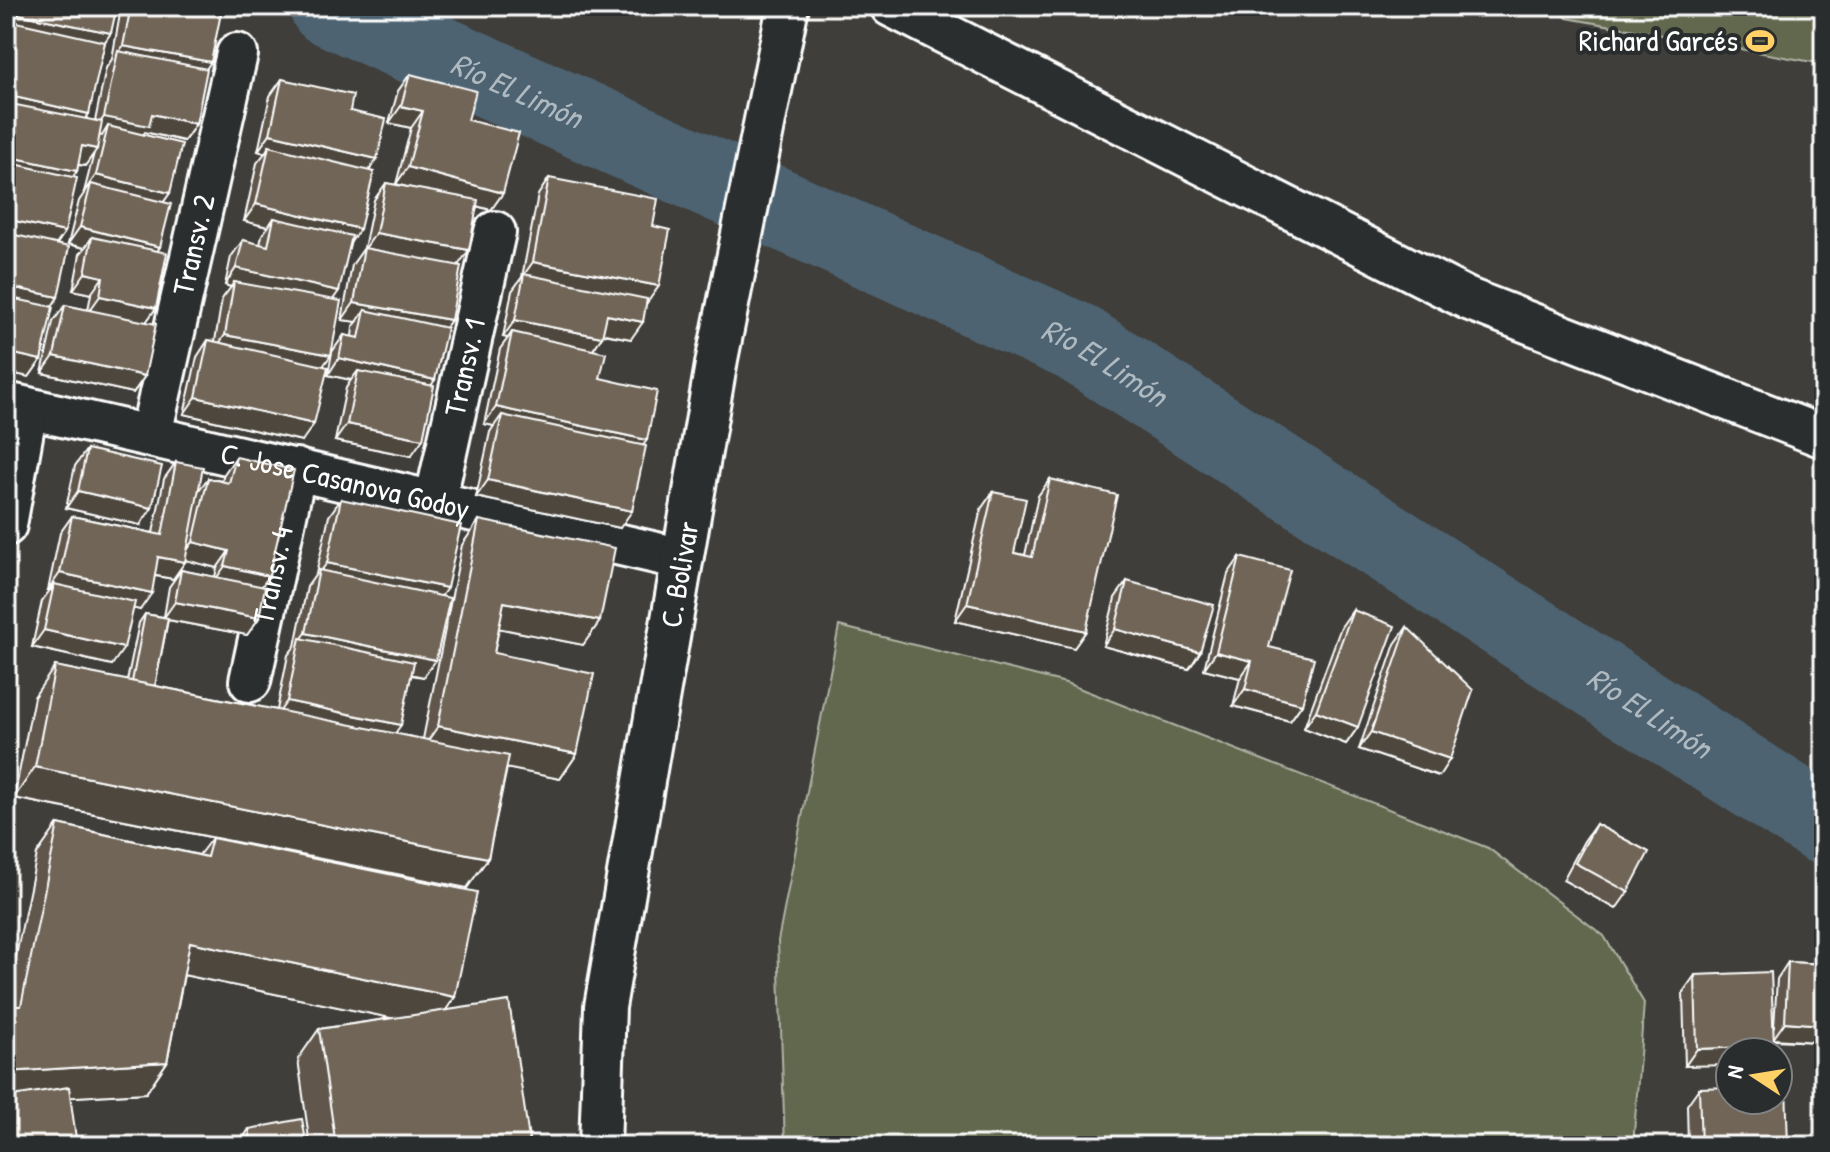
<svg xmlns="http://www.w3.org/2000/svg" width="1830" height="1152" font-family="'Patrick Hand',sans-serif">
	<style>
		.green { fill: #62684e; stroke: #b0b4a6; stroke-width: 2 }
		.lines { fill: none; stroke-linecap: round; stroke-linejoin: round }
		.river { stroke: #4e6472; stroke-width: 80 }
		.minor-casing { stroke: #fff; stroke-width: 46 }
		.minor { stroke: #2a2d2e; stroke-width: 40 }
		.wall { fill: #60574b; stroke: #fff; stroke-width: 2 }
		.shaded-wall { fill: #4e473d; stroke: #fff; stroke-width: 2 }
		.building { fill: #706557; stroke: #fff; stroke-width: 2 }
		.labels { text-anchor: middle; stroke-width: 8; stroke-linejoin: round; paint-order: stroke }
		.poi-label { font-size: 30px; fill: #fff; stroke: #2a2d2e; text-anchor: end }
		.street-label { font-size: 30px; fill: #fff; stroke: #2a2d2e }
		.water-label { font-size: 32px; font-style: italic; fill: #afb9c0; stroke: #2a2d2e }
	</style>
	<rect width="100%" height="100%" fill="#3f3e3a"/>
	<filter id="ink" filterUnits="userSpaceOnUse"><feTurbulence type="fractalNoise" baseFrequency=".0125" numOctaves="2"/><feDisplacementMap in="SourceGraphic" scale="16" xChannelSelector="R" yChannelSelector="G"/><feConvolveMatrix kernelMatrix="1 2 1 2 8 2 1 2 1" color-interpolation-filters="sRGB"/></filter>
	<g filter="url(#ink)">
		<g class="green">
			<polygon points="1556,6 1824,6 1824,64 1567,18"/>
			<polygon points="839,626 1066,683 1488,848 1604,936 1644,1003 1633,1146 785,1146 778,941"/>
		</g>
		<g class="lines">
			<path class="river" id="s1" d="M329,6l747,336 748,483"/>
			<defs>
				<g id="minor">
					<polyline points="891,6 1468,299 1824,437"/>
					<path id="s2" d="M6,403l676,156"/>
					<path id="s3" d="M151,434l86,-380"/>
					<path id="s4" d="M435,502l60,-270"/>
					<polyline points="6,525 27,408"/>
					<path id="s5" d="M250,681l46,-212"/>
					<path id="s6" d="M600,1146l5,-139 112,-648 71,-353"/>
				</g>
			</defs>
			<use href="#minor" class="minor-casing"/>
			<use href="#minor" class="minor"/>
		</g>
		<g class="wall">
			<polygon points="12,6 117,6 105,42 86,119 95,121 106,68 112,59 120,14 126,6 182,6 206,69 196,124 184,141 145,132 143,134 164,202 157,251 156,308 146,322 145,376 133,393 42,373 53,322 65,305 88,310 91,294 73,290 80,254 85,248 68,244 79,201 85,192 84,192 94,153 85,166 78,165 77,171 73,177 65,232 57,244 58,297 52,307 41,360 29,377 6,372 6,15"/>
			<polygon points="410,74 468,120 491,210 477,206 458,265 451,320 445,328 411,456 335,441 346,388 351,380 328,375 332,352 344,335 352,337 353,327 357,322 342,320 352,265 364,248 374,200 386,183 407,187 396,184 411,128 389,123 398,91"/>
			<polygon points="282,79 350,111 377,159 369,171 350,244 333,300 323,366 302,441 184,414 197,357 208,340 215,341 222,299 231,287 225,285 231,257 243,240 260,245 262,235 268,227 244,221 257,163 265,153 258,151 270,96"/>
			<polygon points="549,178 653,226 659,286 647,302 631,339 603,334 593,350 600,378 643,445 620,528 476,497 490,432 494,426 484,424 500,349 508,338 503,337 512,291 522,277 538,195"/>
			<polygon points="87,449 140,525 66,508 75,466"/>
			<polygon points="236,457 262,586 259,618 247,635 168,620 155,686 277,710 288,655 295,646 307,587 316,574 329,516 341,499 442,596 424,677 411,675 395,734 423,739 462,545 479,520 600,621 583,645 499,628 494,653 577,754 560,779 507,768 488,858 467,888 14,798 34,697 55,666 127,681 139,623 145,614 164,617 169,587 181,570 215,577 217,568 186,560 173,579 155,576 140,610 133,608 112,665 32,647 42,601 50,590 48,590 60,533 72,516 153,533 164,479 176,462 199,490 208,478 222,481 224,474"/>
			<polygon points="1050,479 1086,631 1074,648 955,621 981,509 993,492 1014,553 1025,555 1038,496"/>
			<polygon points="1240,557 1269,647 1302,704 1290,721 1233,706 1240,678 1204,669 1228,574"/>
			<polygon points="1127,581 1200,652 1189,669 1103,646 1115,598"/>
			<polygon points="1353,610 1358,727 1346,744 1304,728 1341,627"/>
			<polygon points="1407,627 1439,776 1359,749 1395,644"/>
			<polygon points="58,824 199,855 212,838 455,997 445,1010 530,1146 310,1146 298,1059 319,1029 392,1018 184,975 167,1062 146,1093 70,1097 6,1146 6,1004 37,854"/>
			<polygon points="1596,824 1628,892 1616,909 1563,880 1584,841"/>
			<polygon points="1788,962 1824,964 1824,1082 1815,1081 1818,1042 1774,1040 1685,1066 1683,992 1695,975 1774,1027 1777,979"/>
			<polygon points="1699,1088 1788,1146 1688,1146 1687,1105"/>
			<polygon points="249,1129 307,1146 238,1146"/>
		</g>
		<g class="shaded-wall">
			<polygon points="18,14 111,33 99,50 11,23"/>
			<polygon points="123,46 211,62 199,79 117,55"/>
			<polygon points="6,95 89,114 77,131 6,114"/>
			<polygon points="401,106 423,111 411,128 389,123"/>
			<polygon points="152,114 196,124 184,141 145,132 137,143 108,126 102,136 92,134 104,117"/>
			<polygon points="270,134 377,159 365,176 269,146 265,153 258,151"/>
			<polygon points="82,146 97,149 85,166 71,163"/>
			<polygon points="6,156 77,171 65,188 6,175"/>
			<polygon points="408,167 503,193 491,210 396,184"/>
			<polygon points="96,175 170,193 158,210 91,184 85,192 84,192"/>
			<polygon points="256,204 360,229 348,246 274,218 268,227 244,221"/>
			<polygon points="6,219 65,232 53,249 6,239"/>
			<polygon points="80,227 160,247 148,264 92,237 85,248 68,244"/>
			<polygon points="376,233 469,250 457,267 364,250"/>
			<polygon points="533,262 659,286 647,303 523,279 523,276"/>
			<polygon points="236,268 339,291 327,308 234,282 231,287 225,285"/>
			<polygon points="85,273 103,277 91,294 73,290"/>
			<polygon points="6,286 58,297 47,314 6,306"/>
			<polygon points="100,296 156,308 144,325 88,313"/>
			<polygon points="354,303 451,320 439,337 365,310 357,322 342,320"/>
			<polygon points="607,315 643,322 631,339 595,332"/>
			<polygon points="515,320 602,337 590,354 512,332 508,338 503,337"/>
			<polygon points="225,335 331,355 319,372 213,352"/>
			<polygon points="6,352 41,360 29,377 6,372"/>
			<polygon points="54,356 145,376 133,393 42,373"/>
			<polygon points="339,358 435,380 423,397 358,371 351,380 328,375"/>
			<polygon points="196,397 314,424 302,441 184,414"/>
			<polygon points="496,407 647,440 635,457 502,415 494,426 484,424"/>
			<polygon points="347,424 423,439 411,456 335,441"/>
			<polygon points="488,480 632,511 620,528 476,497"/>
			<polygon points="78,491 152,508 140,525 66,508"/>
			<polygon points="193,542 229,551 217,568 181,559"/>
			<polygon points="158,557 185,562 173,579 146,574"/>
			<polygon points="327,563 447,588 435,605 318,575"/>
			<polygon points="225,566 269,576 257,593 213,583"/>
			<polygon points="60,573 152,593 140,610 52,591 54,584 50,590 48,590"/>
			<polygon points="175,602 259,618 247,635 163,619"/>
			<polygon points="504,602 600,621 583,645 487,626"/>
			<polygon points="967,604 1086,631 1074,648 955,621"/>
			<polygon points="1115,629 1200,652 1189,669 1103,646"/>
			<polygon points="44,630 124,648 112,665 32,647"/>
			<polygon points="306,633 436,660 424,677 298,651 299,642"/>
			<polygon points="1216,652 1252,661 1240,678 1204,669"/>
			<polygon points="1245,689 1302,704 1290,721 1233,706"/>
			<polygon points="287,701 401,725 389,742 275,718"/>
			<polygon points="1316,711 1358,727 1346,744 1304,728"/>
			<polygon points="438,726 577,754 560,779 421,751"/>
			<polygon points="1371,732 1450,759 1439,776 1359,749"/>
			<polygon points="35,767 488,858 467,888 14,798"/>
			<polygon points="190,942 455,997 434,1027 169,972"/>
			<polygon points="1785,1022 1824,1025 1824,1034 1818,1042 1773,1039"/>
			<polygon points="1774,1046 1770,1052 1730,1052 1730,1065 1685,1066 1697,1049"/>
			<polygon points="167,1062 146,1093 6,1101 6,1072"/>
			<polygon points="1824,1069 1824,1082 1815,1081"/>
		</g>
		<g class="building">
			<polygon points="17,6 117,6 111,33 18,14"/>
			<polygon points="131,6 182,6 221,13 211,62 123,46"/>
			<polygon points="12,21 105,42 89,114 6,95 6,47"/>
			<polygon points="118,51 207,69 196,124 152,114 149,126 104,117"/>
			<polygon points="410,74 476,91 468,120 519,133 503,193 408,167 423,111 401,106"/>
			<polygon points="282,79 353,95 350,111 386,119 377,159 270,134"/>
			<polygon points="6,103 102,122 97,149 82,146 77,171 6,156"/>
			<polygon points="108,126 182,144 170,193 96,175"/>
			<polygon points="269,146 374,172 360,229 256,204"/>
			<polygon points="6,162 77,178 65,232 6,219"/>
			<polygon points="549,178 658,199 653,226 670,230 659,286 533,262"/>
			<polygon points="386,183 478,200 469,250 376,233"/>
			<polygon points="91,184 171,204 160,247 80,227"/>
			<polygon points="274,218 352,236 339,291 236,268 243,240 268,246"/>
			<polygon points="6,233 69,247 58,297 6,286"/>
			<polygon points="92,237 167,253 156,308 100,296 103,277 85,273"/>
			<polygon points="364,248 461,266 451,320 354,303"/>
			<polygon points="524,274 647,299 643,322 607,315 602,337 515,320"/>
			<polygon points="234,282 341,301 331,355 225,335"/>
			<polygon points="6,297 53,307 41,360 6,352"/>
			<polygon points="65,305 156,324 145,376 54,356"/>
			<polygon points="365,310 447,328 435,380 339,358 344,335 359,338"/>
			<polygon points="512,332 606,353 600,378 657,391 647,440 496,407"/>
			<polygon points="208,340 328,367 314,424 196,397"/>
			<polygon points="358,371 434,386 423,439 347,424"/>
			<polygon points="502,415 646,446 632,511 488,480"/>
			<polygon points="87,449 162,466 152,508 78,491"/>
			<polygon points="236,457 294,470 269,576 225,566 229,551 193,542 208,478 229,483"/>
			<polygon points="176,462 203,467 185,562 158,557 152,593 60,573 72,516 162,535"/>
			<polygon points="1050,479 1117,495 1086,631 967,604 993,492 1026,499 1014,553 1032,557"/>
			<polygon points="341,499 461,525 447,588 327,563"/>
			<polygon points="479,520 615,548 600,621 504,602 494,653 594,674 577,754 438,726"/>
			<polygon points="1240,557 1290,570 1269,647 1314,658 1302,704 1245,689 1252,661 1216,652"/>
			<polygon points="181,570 265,587 259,618 175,602"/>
			<polygon points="319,570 450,598 436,660 306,633"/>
			<polygon points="1127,581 1214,605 1200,652 1115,629"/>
			<polygon points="54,584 135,602 124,648 44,630"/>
			<polygon points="1353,610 1395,626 1358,727 1316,711"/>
			<polygon points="145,614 168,618 155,686 132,682"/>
			<polygon points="1407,627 1473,690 1450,759 1371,732"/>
			<polygon points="300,638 414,662 401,725 287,701"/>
			<polygon points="55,666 509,756 488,858 35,767"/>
			<polygon points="58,824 207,857 212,838 477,892 455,997 190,942 167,1062 6,1072 6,1006 21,1006"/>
			<polygon points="1596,824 1649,852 1628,892 1575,863"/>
			<polygon points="1788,962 1824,964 1824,1025 1785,1022"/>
			<polygon points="1771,972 1774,1046 1697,1049 1695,975"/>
			<polygon points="509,1001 530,1146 336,1146 319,1029"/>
			<polygon points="1786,1085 1788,1146 1701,1146 1699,1088 1730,1087 1730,1100 1778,1100 1778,1086"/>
			<polygon points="69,1087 77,1146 6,1146 6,1097"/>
			<polygon points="302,1119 307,1146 252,1146 249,1129"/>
		</g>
	</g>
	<defs>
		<symbol id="stadium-bare" viewBox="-9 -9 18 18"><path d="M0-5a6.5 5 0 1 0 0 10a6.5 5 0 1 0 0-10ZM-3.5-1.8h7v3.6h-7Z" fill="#ffd166" stroke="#2a2d2e" stroke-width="2.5" paint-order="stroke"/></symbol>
	</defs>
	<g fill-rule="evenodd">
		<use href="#stadium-bare" x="1740" y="21" width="40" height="40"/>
	</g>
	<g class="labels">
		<g class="poi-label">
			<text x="1738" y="51">Richard Garcés</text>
		</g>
		<g class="street-label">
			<text dy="10" stroke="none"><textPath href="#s3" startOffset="194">Transv. 2</textPath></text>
			<text dy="10" stroke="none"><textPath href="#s4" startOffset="138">Transv. 1</textPath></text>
			<text dy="10" stroke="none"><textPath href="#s2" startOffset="348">C. Jose Casanova Godoy</textPath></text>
			<text dy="10" stroke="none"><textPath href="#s6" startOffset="578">C. Bolivar</textPath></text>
			<text dy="10" stroke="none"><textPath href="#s5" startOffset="108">Transv. 4</textPath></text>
		</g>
		<g class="water-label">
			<text dy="11" stroke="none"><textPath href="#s1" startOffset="206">Río El Limón</textPath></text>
			<text dy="11" stroke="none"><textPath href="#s1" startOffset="854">Río El Limón</textPath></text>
			<text dy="11" stroke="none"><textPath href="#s1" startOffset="1502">Río El Limón</textPath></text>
		</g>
	</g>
	<rect width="1830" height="1152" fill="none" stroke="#2a2d2e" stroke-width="32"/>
	<rect x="16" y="16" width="1798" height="1120" fill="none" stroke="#fff" stroke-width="3" filter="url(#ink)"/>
	<g transform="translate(1754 1076) rotate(282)"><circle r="38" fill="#2a2d2e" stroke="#7f8182" stroke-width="2"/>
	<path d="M0-6L14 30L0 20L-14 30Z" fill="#ffd166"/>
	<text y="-12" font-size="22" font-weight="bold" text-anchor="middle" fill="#ffffff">N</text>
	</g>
</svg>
